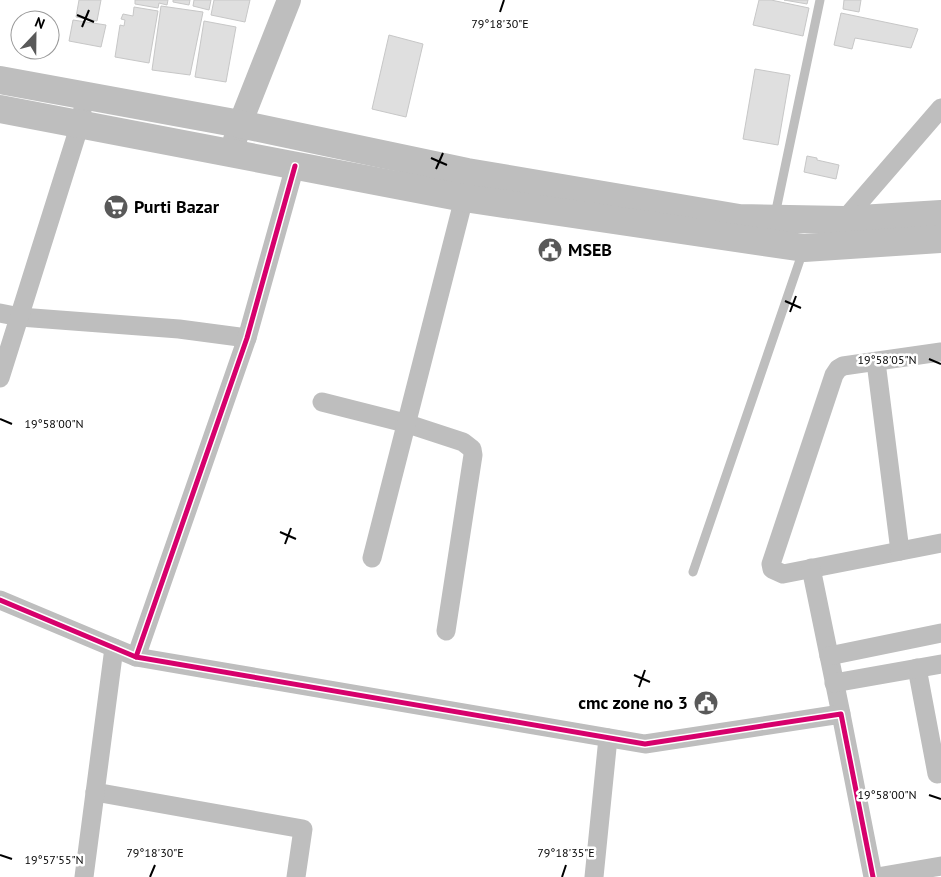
<svg xmlns="http://www.w3.org/2000/svg" width="941" height="877" font-family="'PT Sans',sans-serif">
	<style>
		.building { fill: #dfdfdf; stroke: #c7c7c7 }
		.lines { fill: none; stroke-linecap: round; stroke-linejoin: round }
		.service { stroke: #bebebe; stroke-width: 9 }
		.minor { stroke: #bebebe; stroke-width: 19 }
		.tertiary { stroke: #bebebe; stroke-width: 24 }
		.trunk { stroke: #bebebe; stroke-width: 28 }
		.cycleway-casing { stroke: #fff; stroke-width: 8 }
		.cycleway { stroke: #d6006c; stroke-width: 5 }
		.ticks { fill: none; stroke: #000; stroke-width: 2 }
		.labels { text-anchor: middle; stroke-width: 5; stroke-linejoin: round; paint-order: stroke }
		.poi-label { font-size: 18px; font-weight: bold; fill: #000; stroke: #fff; text-anchor: start }
		.ticks-label { font-size: 12px; text-anchor: middle; fill: #000; stroke: #fff; stroke-width: 5; stroke-linejoin: round; paint-order: stroke }
	</style>
	<rect width="100%" height="100%" fill="#fff"/>
	<g class="building">
		<polygon points="79,0 101,0 97,21 76,17"/>
		<polygon points="135,0 168,0 167,5 159,3 158,8 135,4"/>
		<polygon points="173,0 190,0 189,5 173,2"/>
		<polygon points="194,0 211,0 209,10 193,6"/>
		<polygon points="214,0 250,0 245,22 211,15"/>
		<polygon points="759,0 771,0 809,8 803,36 753,25"/>
		<polygon points="784,0 808,0 807,4"/>
		<polygon points="844,0 861,0 859,12 843,9"/>
		<polygon points="161,6 203,12 190,75 152,70"/>
		<polygon points="134,7 158,11 149,63 115,57 120,25 124,26 125,20 121,19 123,14 133,16"/>
		<polygon points="841,13 918,29 911,48 855,38 852,49 834,45"/>
		<polygon points="73,20 106,25 101,47 69,41"/>
		<polygon points="204,21 236,27 226,82 195,77"/>
		<polygon points="389,35 423,44 406,117 372,109"/>
		<polygon points="755,69 790,75 778,145 743,139"/>
		<polygon points="807,156 817,158 817,160 839,165 836,179 804,172"/>
	</g>
	<g class="lines">
		<g class="service">
			<polyline points="775,215 820,0"/>
			<polyline points="693,572 803,251"/>
		</g>
		<g class="minor">
			<polyline points="844,220 941,108"/>
			<polyline points="0,313 20,317 179,329 247,338"/>
			<polyline points="941,352 843,366 838,369 834,375 771,564 772,569 783,574 941,543"/>
			<polyline points="876,362 900,551"/>
			<polyline points="0,378 80,124 82,112"/>
			<polyline points="322,402 405,423 463,442 472,449 473,455 446,631"/>
			<polyline points="372,558 464,198 465,186"/>
			<polyline points="811,568 841,714"/>
			<polyline points="0,600 136,657 645,744 841,714 873,877"/>
			<polyline points="829,656 941,633"/>
			<polyline points="136,657 247,338 295,166"/>
			<polyline points="917,668 937,774"/>
			<polyline points="834,683 941,664"/>
			<polyline points="95,792 303,829 296,877"/>
			<polyline points="84,877 114,648"/>
			<polyline points="594,877 608,738"/>
			<polyline points="877,877 941,866"/>
		</g>
		<polyline class="tertiary" points="231,153 240,124 289,0"/>
		<g class="trunk">
			<polyline points="0,80 240,124 467,172 739,218 844,220 941,214"/>
			<polyline points="0,109 464,198 804,248 941,239"/>
		</g>
		<defs>
			<g id="cycleway">
				<polyline points="0,600 136,657 645,744 841,714 873,877"/>
				<polyline points="136,657 247,338 295,166"/>
			</g>
		</defs>
		<use href="#cycleway" class="cycleway-casing"/>
		<use href="#cycleway" class="cycleway"/>
	</g>
	<path class="ticks" d="M500,12l4,-12M77,15l17,7M82,27l7,-17M431,158l16,7M436,169l7,-16M785,301l16,7M790,312l6,-16M929,359l12,5M0,419l12,5M280,532l16,7M285,544l6,-16M634,675l16,7M639,687l6,-17M929,795l12,4M0,855l12,4M150,877l5,-12M562,877l4,-12"/>
	<defs>
		<symbol id="supermarket-disc" viewBox="-11 -11 22 22"><circle r="9.5" fill="#595959" stroke="#fff"/><path d="M-6-5.5h2.5l.6 2H6L4.5 2H-2.5L-4.4-4H-6ZM-1.5 3.2a1.3 1.3 0 1 0 .1 0ZM3 3.2a1.3 1.3 0 1 0 .1 0Z" fill="#fff"/></symbol>
		<symbol id="civic-disc" viewBox="-11 -11 22 22"><circle r="9.5" fill="#595959" stroke="#fff"/><path d="M-.6-6.5H3V-4.5H.6V-3L4-1V1h2V6H-6V1h2V-1L-.6-3ZM-1.2 2.5V6h2.4V2.5Z" fill="#fff"/></symbol>
	</defs>
	<g fill-rule="evenodd">
		<use href="#supermarket-disc" x="102" y="193" width="28" height="28"/>
		<use href="#civic-disc" x="536" y="236" width="28" height="28"/>
		<use href="#civic-disc" x="692" y="689" width="28" height="28"/>
	</g>
	<g class="labels">
		<g class="poi-label">
			<text x="134" y="213">Purti Bazar</text>
			<text x="568" y="256">MSEB</text>
			<text x="688" y="709" text-anchor="end">cmc zone no 3</text>
		</g>
	</g>
	<g class="ticks-label">
		<text x="500" y="28">79°18'30"E</text>
		<text x="887" y="364">19°58'05"N</text>
		<text x="54" y="428">19°58'00"N</text>
		<text x="887" y="799">19°58'00"N</text>
		<text x="155" y="857">79°18'30"E</text>
		<text x="566" y="857">79°18'35"E</text>
		<text x="54" y="864">19°57'55"N</text>
	</g>
	<g transform="translate(35 35) rotate(22)"><circle r="24" fill="#ffffff" stroke="#999999"/>
	<path d="M0-4L9 19L0 12L-9 19Z" fill="#595959"/>
	<text y="-8" font-size="14" font-weight="bold" text-anchor="middle" fill="#000000">N</text>
	</g>
</svg>
